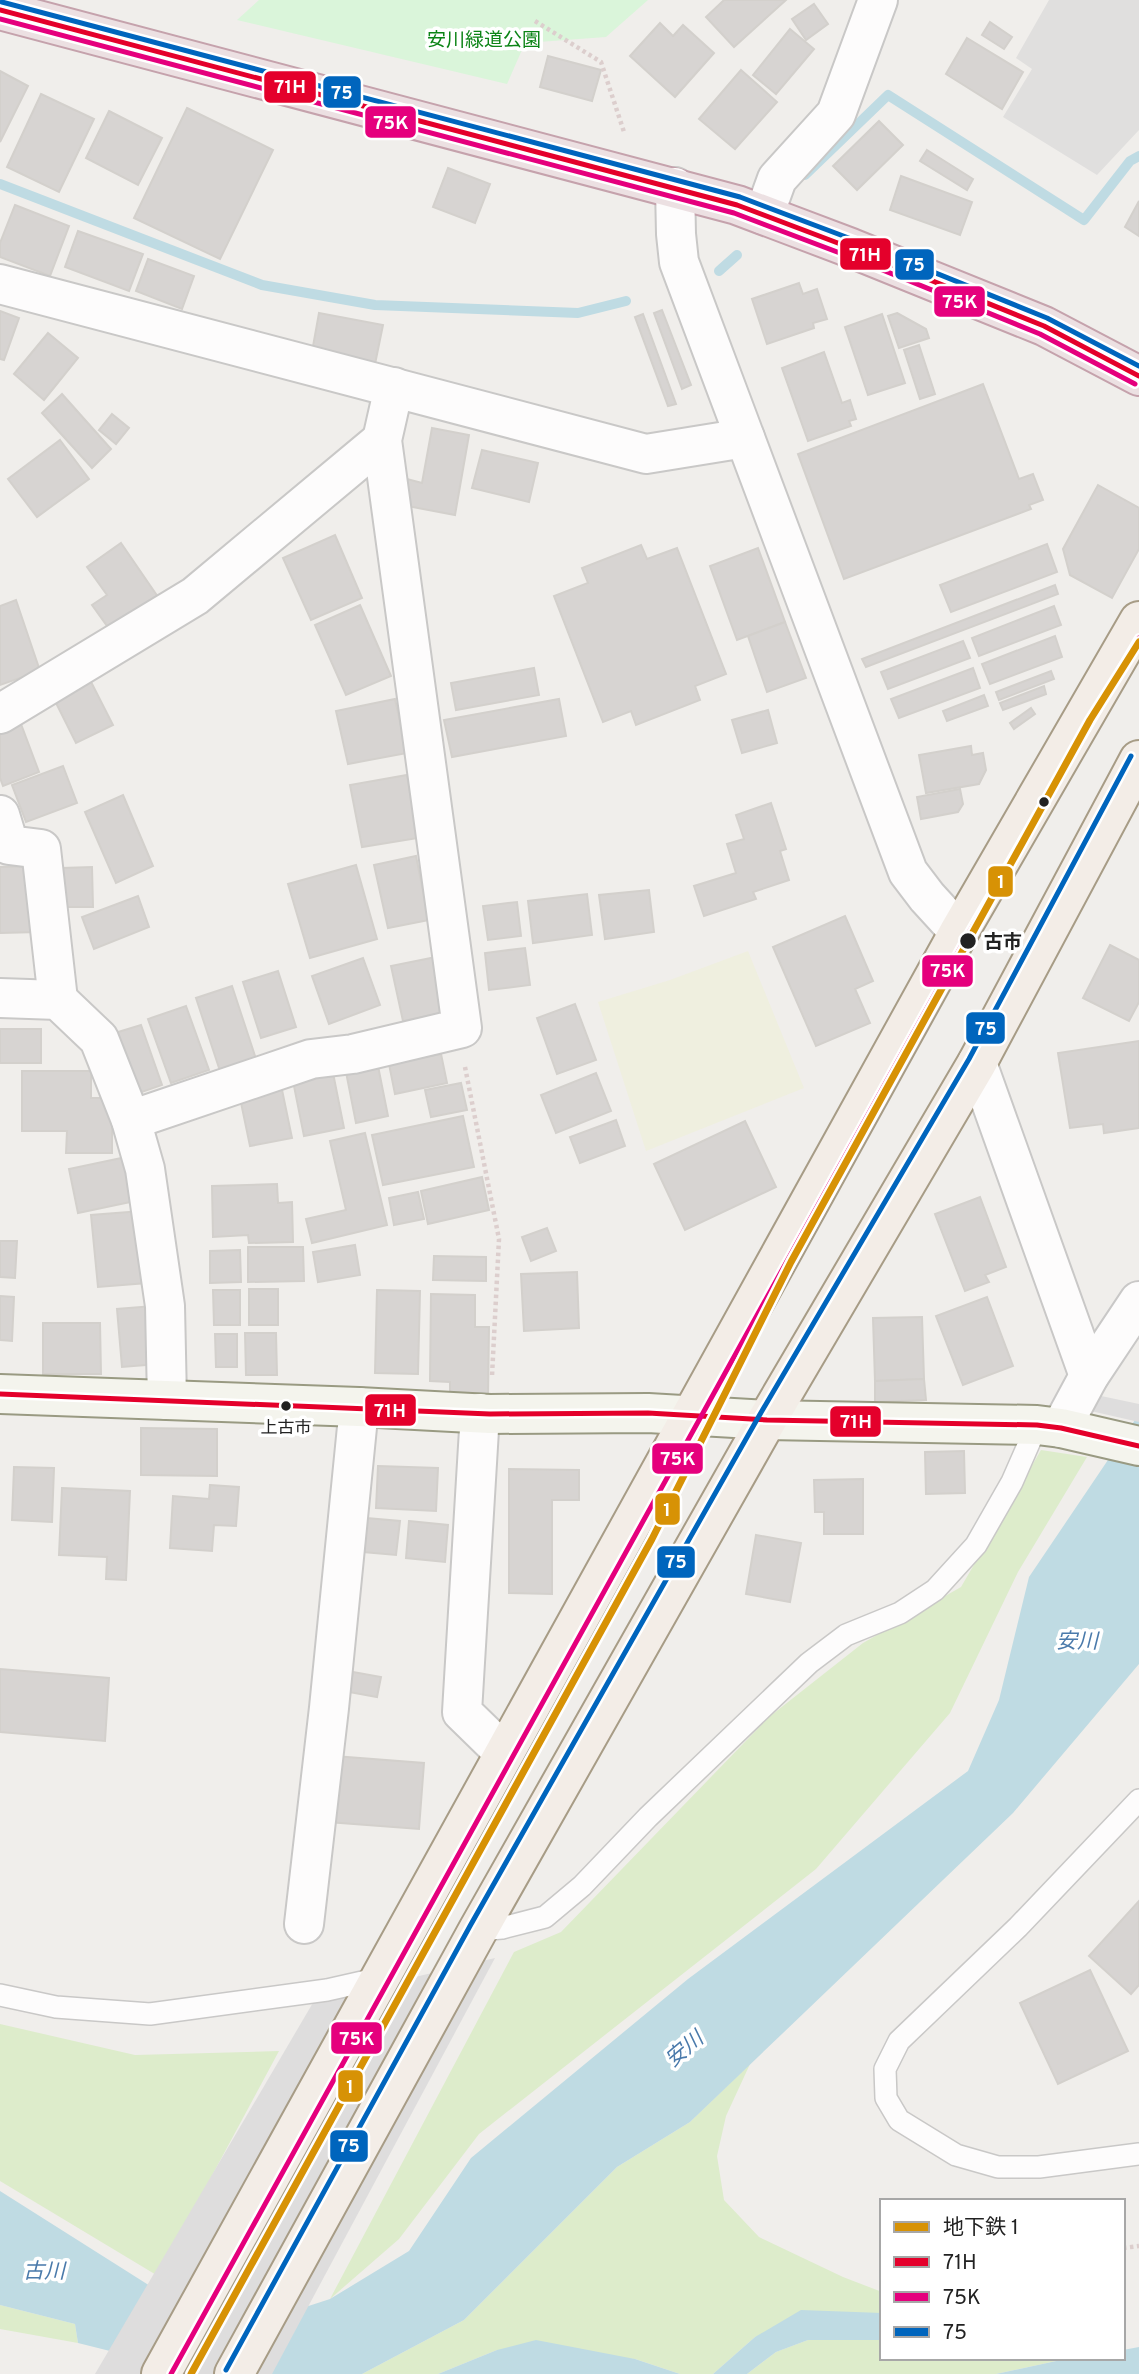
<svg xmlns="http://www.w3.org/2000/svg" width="1139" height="2374" font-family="Overpass,'Noto Sans JP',sans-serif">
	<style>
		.farmland { fill: #efefdf }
		.grass { fill: #ddeccb }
		.park { fill: #daf5da }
		.parking { fill: #e0dfde }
		.water { fill: #bfdbe3 }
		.pier { fill: #dedddd }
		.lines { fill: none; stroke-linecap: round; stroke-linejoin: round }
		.stream { stroke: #bfdbe3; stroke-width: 10 }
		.building { fill: #d7d4d2; stroke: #d3d0cc; stroke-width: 2 }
		.lane-casing { stroke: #c9c8c7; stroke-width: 24 }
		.street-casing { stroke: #c9c8c7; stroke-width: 42 }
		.secondary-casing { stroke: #999a82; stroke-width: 42 }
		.primary-casing { stroke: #a79c86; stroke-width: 42 }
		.highway-casing { stroke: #c5a2ac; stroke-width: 42 }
		.path { stroke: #dccecd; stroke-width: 4.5; stroke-dasharray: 3.5 3.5; stroke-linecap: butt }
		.lane { stroke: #fdfcfc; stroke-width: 21 }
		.street { stroke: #fdfcfc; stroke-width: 38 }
		.secondary { stroke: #f4f4ed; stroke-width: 38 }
		.primary { stroke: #f3ede7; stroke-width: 38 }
		.highway { stroke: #ece0e2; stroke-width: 38 }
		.bus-1-casing { stroke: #fff; stroke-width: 10 }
		.bus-2-casing { stroke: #fff; stroke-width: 10 }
		.bus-3-casing { stroke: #fff; stroke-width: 10 }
		.bus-1 { stroke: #e4002b; stroke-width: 5 }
		.bus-2 { stroke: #e5007d; stroke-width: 5 }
		.bus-3 { stroke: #0065bd; stroke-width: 5 }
		.metro-1-casing { stroke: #fff; stroke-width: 12 }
		.metro-1 { stroke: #d79205; stroke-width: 7 }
		.bus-dot { fill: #222; stroke: #fff; stroke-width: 2.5 }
		.labels { text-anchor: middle; stroke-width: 7; stroke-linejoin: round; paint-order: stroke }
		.bus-label { font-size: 17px; fill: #222; stroke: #fff }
		.park-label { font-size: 19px; fill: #0c8416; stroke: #fff }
		.stop-label { font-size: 19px; font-weight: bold; fill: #222; stroke: #fff; text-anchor: start }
		.water-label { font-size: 21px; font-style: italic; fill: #4a7aab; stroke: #fff }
		.line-badge { stroke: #fff; stroke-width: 2.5 }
		.badge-label { font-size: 19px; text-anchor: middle; font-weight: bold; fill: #fff }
	</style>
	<rect width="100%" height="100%" fill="#f0eeeb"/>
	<polygon class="farmland" points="748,951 804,1088 646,1151 598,1002 670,980"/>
	<g class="grass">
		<polygon points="1041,1450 1087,1457 1018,1572 950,1713 816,1869 479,2134 399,2239 330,2299 514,1952 561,1932 769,1717 863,1643 961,1587"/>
		<polygon points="0,2024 135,2055 279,2051 158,2276 0,2181"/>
		<polygon points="750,2064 726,2116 717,2156 724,2200 759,2237 843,2277 882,2292 882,2313 855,2313 755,2337 713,2374 680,2374 635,2359 497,2350 438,2374 362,2374 464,2320 617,2167 690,2122"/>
		<polygon points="0,2305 75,2324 78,2343 0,2329"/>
		<polygon points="808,2340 882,2340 882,2358 1070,2358 996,2374 747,2374 776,2352"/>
	</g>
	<polygon class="park" points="259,0 648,0 606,37 525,43 507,84 237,20"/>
	<polygon class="parking" points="1049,0 1139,0 1139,130 1097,175 1003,117 1032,69 1016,58"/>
	<g class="water">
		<polygon points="1139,1414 1139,1664 1013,1813 690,2122 617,2167 464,2320 362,2374 202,2374 78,2343 75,2324 0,2305 0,2191 196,2315 253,2324 330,2299 409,2251 471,2158 688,1979 968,1771 999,1700 1029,1577"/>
		<polygon points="801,2310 882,2313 882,2340 808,2340 776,2352 747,2374 713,2374 755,2337"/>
		<polygon points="536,2340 635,2359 680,2374 438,2374 497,2350"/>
		<polygon points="1139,2347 1139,2374 996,2374 1070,2358 1123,2358 1123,2350"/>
	</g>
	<g class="pier">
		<polygon points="1087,1393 1139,1404 1139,1422 1082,1409"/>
		<polygon points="495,1958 272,2374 95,2374 314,2001"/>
	</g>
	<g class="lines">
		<g class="stream">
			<polyline points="805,175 888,95 1084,220 1130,161 1139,156"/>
			<polyline points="0,184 262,285 375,305 578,313 626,301"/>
			<polyline points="719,271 737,255"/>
		</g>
	</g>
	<g class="building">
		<polygon points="724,0 786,0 734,47 706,17"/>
		<polygon points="814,4 828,24 806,40 792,19"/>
		<polygon points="990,22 1012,37 1004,49 982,35"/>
		<polygon points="660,23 673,36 683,25 714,53 675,97 630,56"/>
		<polygon points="790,29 814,49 776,94 753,75"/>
		<polygon points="967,38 1023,72 1002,109 946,74"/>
		<polygon points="548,56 601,70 592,101 540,87"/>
		<polygon points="741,70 777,102 735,149 699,119"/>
		<polygon points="0,71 28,86 0,142"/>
		<polygon points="41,94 94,119 59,192 7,167"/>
		<polygon points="187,108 273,150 220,259 134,218"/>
		<polygon points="109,111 162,138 138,185 86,158"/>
		<polygon points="879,121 903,145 857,190 833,166"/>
		<polygon points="927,150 973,179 967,190 920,161"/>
		<polygon points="448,168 490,184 475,223 433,207"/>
		<polygon points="901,176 972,202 960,235 890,210"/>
		<polygon points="1139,201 1139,236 1125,227"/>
		<polygon points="15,205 69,226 50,276 0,257 0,243"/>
		<polygon points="78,231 143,254 129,291 65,267"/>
		<polygon points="148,259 194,276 182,309 136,291"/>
		<polygon points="799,283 803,294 817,289 827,319 813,323 814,328 767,344 752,299"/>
		<polygon points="662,310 691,385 682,389 654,313"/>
		<polygon points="0,311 19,318 4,360 0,359"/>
		<polygon points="319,313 383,325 375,364 312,352"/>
		<polygon points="897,313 926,329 929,338 899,348 888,316"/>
		<polygon points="643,314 676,404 668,406 635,317"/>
		<polygon points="882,314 905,383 868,395 845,327"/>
		<polygon points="48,333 78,358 44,400 14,374"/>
		<polygon points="919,345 935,394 920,399 904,350"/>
		<polygon points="824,352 842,403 850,400 856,419 849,421 851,426 808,441 782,368"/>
		<polygon points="983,384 1019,479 1033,474 1043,500 1029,505 1031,509 844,579 798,454"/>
		<polygon points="62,394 111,449 92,468 42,413"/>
		<polygon points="112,414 129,428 116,444 99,430"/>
		<polygon points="432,428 469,435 455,515 402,505 407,479 422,483"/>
		<polygon points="60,440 89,479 37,517 8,479"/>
		<polygon points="482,450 538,463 529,502 472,488"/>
		<polygon points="1098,485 1139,508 1139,549 1112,598 1070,575 1063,549"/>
		<polygon points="335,535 362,598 311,620 283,558"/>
		<polygon points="121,543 158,597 110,630 92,605 107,595 87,567"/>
		<polygon points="1047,544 1057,572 951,612 940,585"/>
		<polygon points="641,545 647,559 677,548 726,674 695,686 700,700 636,725 631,711 603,722 554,596 588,583 582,568"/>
		<polygon points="758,548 785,622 737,640 710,566"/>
		<polygon points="1055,585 1058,594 866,667 862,659"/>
		<polygon points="16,600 40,671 0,685 0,606"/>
		<polygon points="360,605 391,676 346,695 315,625"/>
		<polygon points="1054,606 1061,625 979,656 972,638"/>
		<polygon points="785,622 806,678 767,692 748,636"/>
		<polygon points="1055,636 1062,657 990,684 982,664"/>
		<polygon points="963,641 970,658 888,689 881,672"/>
		<polygon points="534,668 539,695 456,710 451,683"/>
		<polygon points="973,668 980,688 899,718 891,699"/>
		<polygon points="1051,671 1054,679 999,700 996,692"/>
		<polygon points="88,676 113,725 76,743 52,695"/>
		<polygon points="1044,686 1046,694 1003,710 1000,703"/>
		<polygon points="984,695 988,706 947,721 943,711"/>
		<polygon points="395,699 407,753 348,764 336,711"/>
		<polygon points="559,699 566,736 452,757 444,720"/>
		<polygon points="1031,708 1035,714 1014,729 1010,723"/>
		<polygon points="768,710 777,743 742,753 732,720"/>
		<polygon points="21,724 39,772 3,786 0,778 0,732"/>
		<polygon points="971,746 972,755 983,753 986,770 979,784 926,793 919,755"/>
		<polygon points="63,766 77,803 26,822 12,785"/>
		<polygon points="407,775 418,838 362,847 350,785"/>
		<polygon points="960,789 963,804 958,812 921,819 917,797"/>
		<polygon points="123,795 153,866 116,883 85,812"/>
		<polygon points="771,803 786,849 780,851 789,880 753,892 756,899 704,916 694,886 736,873 727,844 744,839 736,815"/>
		<polygon points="416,856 429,920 388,928 374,865"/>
		<polygon points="356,865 377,939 310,958 288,884"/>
		<polygon points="35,866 38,932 0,933 0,867"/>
		<polygon points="92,867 93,907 63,907 62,868"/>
		<polygon points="649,890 654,932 605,939 599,895"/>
		<polygon points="587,894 592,935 533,943 528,901"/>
		<polygon points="138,896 149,927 94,949 82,917"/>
		<polygon points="517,902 521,936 488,940 483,906"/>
		<polygon points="845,916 873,981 855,989 870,1023 816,1046 773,947"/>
		<polygon points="1110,945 1139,960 1139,1002 1129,1021 1083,998"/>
		<polygon points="525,948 530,985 489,990 485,953"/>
		<polygon points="436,957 447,1012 403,1021 391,966"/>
		<polygon points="363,958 380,1005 329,1024 312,976"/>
		<polygon points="278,971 296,1027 261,1038 243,982"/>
		<polygon points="232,986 256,1059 220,1071 196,998"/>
		<polygon points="575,1004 596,1060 557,1074 537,1018"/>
		<polygon points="186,1006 209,1070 171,1083 148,1019"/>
		<polygon points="141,1025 162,1085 136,1094 115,1033"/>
		<rect x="0" y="1029" width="41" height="34"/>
		<polygon points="1139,1041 1139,1128 1104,1133 1103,1124 1070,1128 1058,1053"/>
		<polygon points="441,1054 447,1083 395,1094 389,1064"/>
		<polygon points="378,1066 388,1116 356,1123 346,1072"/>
		<polygon points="22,1071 91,1071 91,1098 112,1098 112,1153 66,1153 67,1131 22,1131"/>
		<polygon points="333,1073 344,1128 304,1136 293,1081"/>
		<polygon points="596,1073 611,1111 556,1133 541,1095"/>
		<polygon points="461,1083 467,1110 431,1117 425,1090"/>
		<polygon points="281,1085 292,1138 250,1146 239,1093"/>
		<polygon points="463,1116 474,1167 383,1185 372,1135"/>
		<polygon points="616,1120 625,1146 580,1163 570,1137"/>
		<polygon points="745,1121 776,1187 685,1230 654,1164"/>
		<polygon points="365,1133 387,1225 312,1243 306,1219 346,1210 330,1141"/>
		<polygon points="131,1156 140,1200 78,1213 69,1169"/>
		<polygon points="482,1177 489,1210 428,1224 421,1191"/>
		<polygon points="277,1184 278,1203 292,1202 293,1242 249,1243 248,1235 213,1237 212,1186"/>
		<polygon points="418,1192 424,1219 394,1225 389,1198"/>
		<polygon points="980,1197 1006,1267 985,1275 989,1282 965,1291 935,1214"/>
		<polygon points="141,1211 147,1283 98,1287 91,1215"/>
		<polygon points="547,1228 556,1251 531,1261 522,1237"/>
		<polygon points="0,1241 17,1241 15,1278 0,1277"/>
		<polygon points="355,1245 360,1275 318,1282 313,1252"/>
		<polygon points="248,1247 303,1247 304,1281 248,1282"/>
		<polygon points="240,1250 241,1282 210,1283 210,1251"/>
		<polygon points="434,1256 486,1257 486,1281 433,1280"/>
		<polygon points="577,1272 579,1328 524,1331 521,1274"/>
		<rect x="249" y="1289" width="29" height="36"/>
		<polygon points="213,1290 240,1290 240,1325 214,1325"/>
		<polygon points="377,1290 420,1291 418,1374 375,1373"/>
		<polygon points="431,1294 475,1295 475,1327 489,1327 488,1397 450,1396 450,1382 430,1381"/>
		<polygon points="0,1296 14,1297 12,1341 0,1340"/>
		<polygon points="987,1297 1013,1366 963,1385 936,1316"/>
		<polygon points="153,1306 158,1364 122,1367 117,1309"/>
		<polygon points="922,1317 924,1379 875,1381 873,1318"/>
		<polygon points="43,1323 100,1323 101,1374 43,1374"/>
		<polygon points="245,1333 276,1333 277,1375 246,1375"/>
		<polygon points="215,1334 237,1334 237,1367 216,1367"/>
		<polygon points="924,1379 926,1400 875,1402 875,1381"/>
		<polygon points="141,1428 217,1429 217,1476 141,1475"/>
		<polygon points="964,1451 965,1493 926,1494 925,1452"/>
		<polygon points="378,1466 438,1468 436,1511 376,1508"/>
		<polygon points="14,1467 54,1468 52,1522 12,1520"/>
		<polygon points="509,1469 579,1470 579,1500 552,1500 552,1594 509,1593"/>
		<polygon points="863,1479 863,1534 824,1534 824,1512 815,1512 814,1480"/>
		<polygon points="210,1485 239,1487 236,1526 214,1525 212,1551 170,1548 173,1496 209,1499"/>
		<polygon points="62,1488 130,1491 126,1580 106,1579 107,1557 59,1555"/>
		<polygon points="355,1517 400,1521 396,1555 352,1551"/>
		<polygon points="409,1521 448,1525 445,1562 406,1558"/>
		<polygon points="756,1535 801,1543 790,1602 746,1594"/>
		<polygon points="0,1669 109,1678 105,1741 0,1732"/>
		<polygon points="353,1672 381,1677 377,1697 349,1692"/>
		<polygon points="334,1756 424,1763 419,1829 328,1822"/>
		<polygon points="1139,1901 1139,1985 1131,1994 1089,1956"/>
		<polygon points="1090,1970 1128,2051 1058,2084 1020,2003"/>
	</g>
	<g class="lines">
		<defs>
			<g id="lane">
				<polyline points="1139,1800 1018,1927 899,2041 885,2069 886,2098 899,2120 956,2155 998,2167 1039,2167 1139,2154"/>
				<polyline points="478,1930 502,1928 545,1917 582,1886 648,1817 809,1663 846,1635 900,1613 935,1590 976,1545 1012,1482 1037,1425"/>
				<polyline points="0,1995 56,2007 150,2014 327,1990 380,1978"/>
			</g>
			<g id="street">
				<polyline points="675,187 676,234 679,262 908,872 927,897 959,932"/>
				<polyline points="764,215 777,179 836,114 878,0"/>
				<polyline points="0,284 646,454 745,438"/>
				<polyline points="0,714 195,596 382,440"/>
				<polyline points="0,815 9,845 41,849 58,1000"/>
				<polyline points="0,998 58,1000 99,1039 131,1120 145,1169 165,1306 167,1400"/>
				<polyline points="977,1063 1089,1376"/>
				<polyline points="131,1120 311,1059 353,1054 462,1028 382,440 394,387"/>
				<polyline points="480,1413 462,1712 504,1753"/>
				<polyline points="1061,1428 1089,1376 1139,1301"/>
				<polyline points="304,1924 329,1708 359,1407"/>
			</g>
			<polyline id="secondary" points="0,1394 359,1407 490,1414 648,1413 767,1420 1037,1425 1061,1428 1139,1446"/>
			<g id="primary">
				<polyline points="161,2374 959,932 1139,621"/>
				<polyline points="234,2374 478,1930 767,1420 977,1063 1139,760"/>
			</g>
			<polyline id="highway" points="0,10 737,205 851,248 1044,326 1139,376"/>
		</defs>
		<use href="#lane" class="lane-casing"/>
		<use href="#street" class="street-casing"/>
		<use href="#secondary" class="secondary-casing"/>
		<use href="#primary" class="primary-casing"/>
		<use href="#highway" class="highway-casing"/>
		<g class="path">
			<polyline points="535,21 601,62 624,132"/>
			<polyline points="465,1067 499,1239 492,1376"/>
			<polyline points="1123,2248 1139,2246"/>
		</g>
		<use href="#lane" class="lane"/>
		<use href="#street" class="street"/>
		<use href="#secondary" class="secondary"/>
		<use href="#primary" class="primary"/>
		<use href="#highway" class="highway"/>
		<defs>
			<g id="bus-1">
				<polyline points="0,10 737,205 851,248 1044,326 1139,376"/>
				<polyline points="0,1394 490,1414 648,1413 767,1420 1037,1425 1061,1428 1139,1446"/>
			</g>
			<g id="bus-2">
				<polyline points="0,19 734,213 848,256 1040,334 1135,384"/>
				<polyline points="171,2374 967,936 1139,638"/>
			</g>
			<g id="bus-3">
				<polyline points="2,2 740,197 854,240 1047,318 1139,366"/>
				<polyline points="226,2370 470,1926 759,1416 969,1059 1131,756"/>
			</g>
		</defs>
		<use href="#bus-1" class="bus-1-casing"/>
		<use href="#bus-2" class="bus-2-casing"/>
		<use href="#bus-3" class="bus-3-casing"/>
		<use href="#bus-1" class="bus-1"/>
		<use href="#bus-2" class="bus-2"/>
		<use href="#bus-3" class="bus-3"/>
		<defs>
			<polyline id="metro-1" points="191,2374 652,1539 791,1262 1090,720 1139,642"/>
		</defs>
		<use href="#metro-1" class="metro-1-casing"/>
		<use href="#metro-1" class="metro-1"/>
	</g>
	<g class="bus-dot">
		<circle cx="1044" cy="802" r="6"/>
		<circle cx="968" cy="941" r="9"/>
		<circle cx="286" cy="1406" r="6"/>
	</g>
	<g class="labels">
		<g class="bus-label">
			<text x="286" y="1433">上古市</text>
		</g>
		<g class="park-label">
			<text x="484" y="46">安川緑道公園</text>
		</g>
		<g class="stop-label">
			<text x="984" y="948">古市</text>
		</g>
		<g class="water-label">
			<text x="1077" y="1648">安川</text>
			<text transform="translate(684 2049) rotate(-40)" y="7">安川</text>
			<text x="44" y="2278">古川</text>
		</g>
	</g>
	<g class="line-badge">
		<rect x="263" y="70" width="54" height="34" rx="7" fill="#e4002b"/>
		<rect x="322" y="75" width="40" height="34" rx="7" fill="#0065bd"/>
		<rect x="364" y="105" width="53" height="34" rx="7" fill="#e5007d"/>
		<rect x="839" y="237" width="53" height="34" rx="7" fill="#e4002b"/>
		<rect x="894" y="248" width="41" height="33" rx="7" fill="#0065bd"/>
		<rect x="933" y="285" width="53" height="33" rx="7" fill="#e5007d"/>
		<rect x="987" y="865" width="27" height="33" rx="7" fill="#d79205"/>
		<rect x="921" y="954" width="53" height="34" rx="7" fill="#e5007d"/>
		<rect x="965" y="1011" width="41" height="34" rx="7" fill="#0065bd"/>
		<rect x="364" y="1393" width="53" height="34" rx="7" fill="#e4002b"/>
		<rect x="829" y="1405" width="53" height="33" rx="7" fill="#e4002b"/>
		<rect x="651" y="1442" width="53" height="33" rx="7" fill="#e5007d"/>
		<rect x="654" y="1492" width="27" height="34" rx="7" fill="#d79205"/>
		<rect x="656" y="1545" width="40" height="34" rx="7" fill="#0065bd"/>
		<rect x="330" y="2021" width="53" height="34" rx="7" fill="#e5007d"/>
		<rect x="337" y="2069" width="27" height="34" rx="7" fill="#d79205"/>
		<rect x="329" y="2129" width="40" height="34" rx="7" fill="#0065bd"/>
	</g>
	<g class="badge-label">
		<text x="290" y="93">71H</text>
		<text x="342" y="99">75</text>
		<text x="391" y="129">75K</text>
		<text x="865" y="261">71H</text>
		<text x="914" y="271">75</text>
		<text x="960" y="308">75K</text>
		<text x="1001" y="888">1</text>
		<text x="948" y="977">75K</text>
		<text x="986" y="1035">75</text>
		<text x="390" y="1417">71H</text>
		<text x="856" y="1428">71H</text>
		<text x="678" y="1465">75K</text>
		<text x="667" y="1516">1</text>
		<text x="676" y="1568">75</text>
		<text x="357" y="2045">75K</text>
		<text x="350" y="2093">1</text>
		<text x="349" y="2152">75</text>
	</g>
	<rect x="880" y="2199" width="245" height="161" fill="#ffffff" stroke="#a7a7a7" stroke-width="2"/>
	<rect x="894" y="2222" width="35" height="10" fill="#d79205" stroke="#a7a7a7" stroke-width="2"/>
	<text x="943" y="2234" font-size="21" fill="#222222">地下鉄 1</text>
	<rect x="894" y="2257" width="35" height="10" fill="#e4002b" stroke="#a7a7a7" stroke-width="2"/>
	<text x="943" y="2269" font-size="21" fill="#222222">71H</text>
	<rect x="894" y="2292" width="35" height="10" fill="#e5007d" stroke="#a7a7a7" stroke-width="2"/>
	<text x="943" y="2304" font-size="21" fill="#222222">75K</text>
	<rect x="894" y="2327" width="35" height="10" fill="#0065bd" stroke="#a7a7a7" stroke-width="2"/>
	<text x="943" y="2339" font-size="21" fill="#222222">75</text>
</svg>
